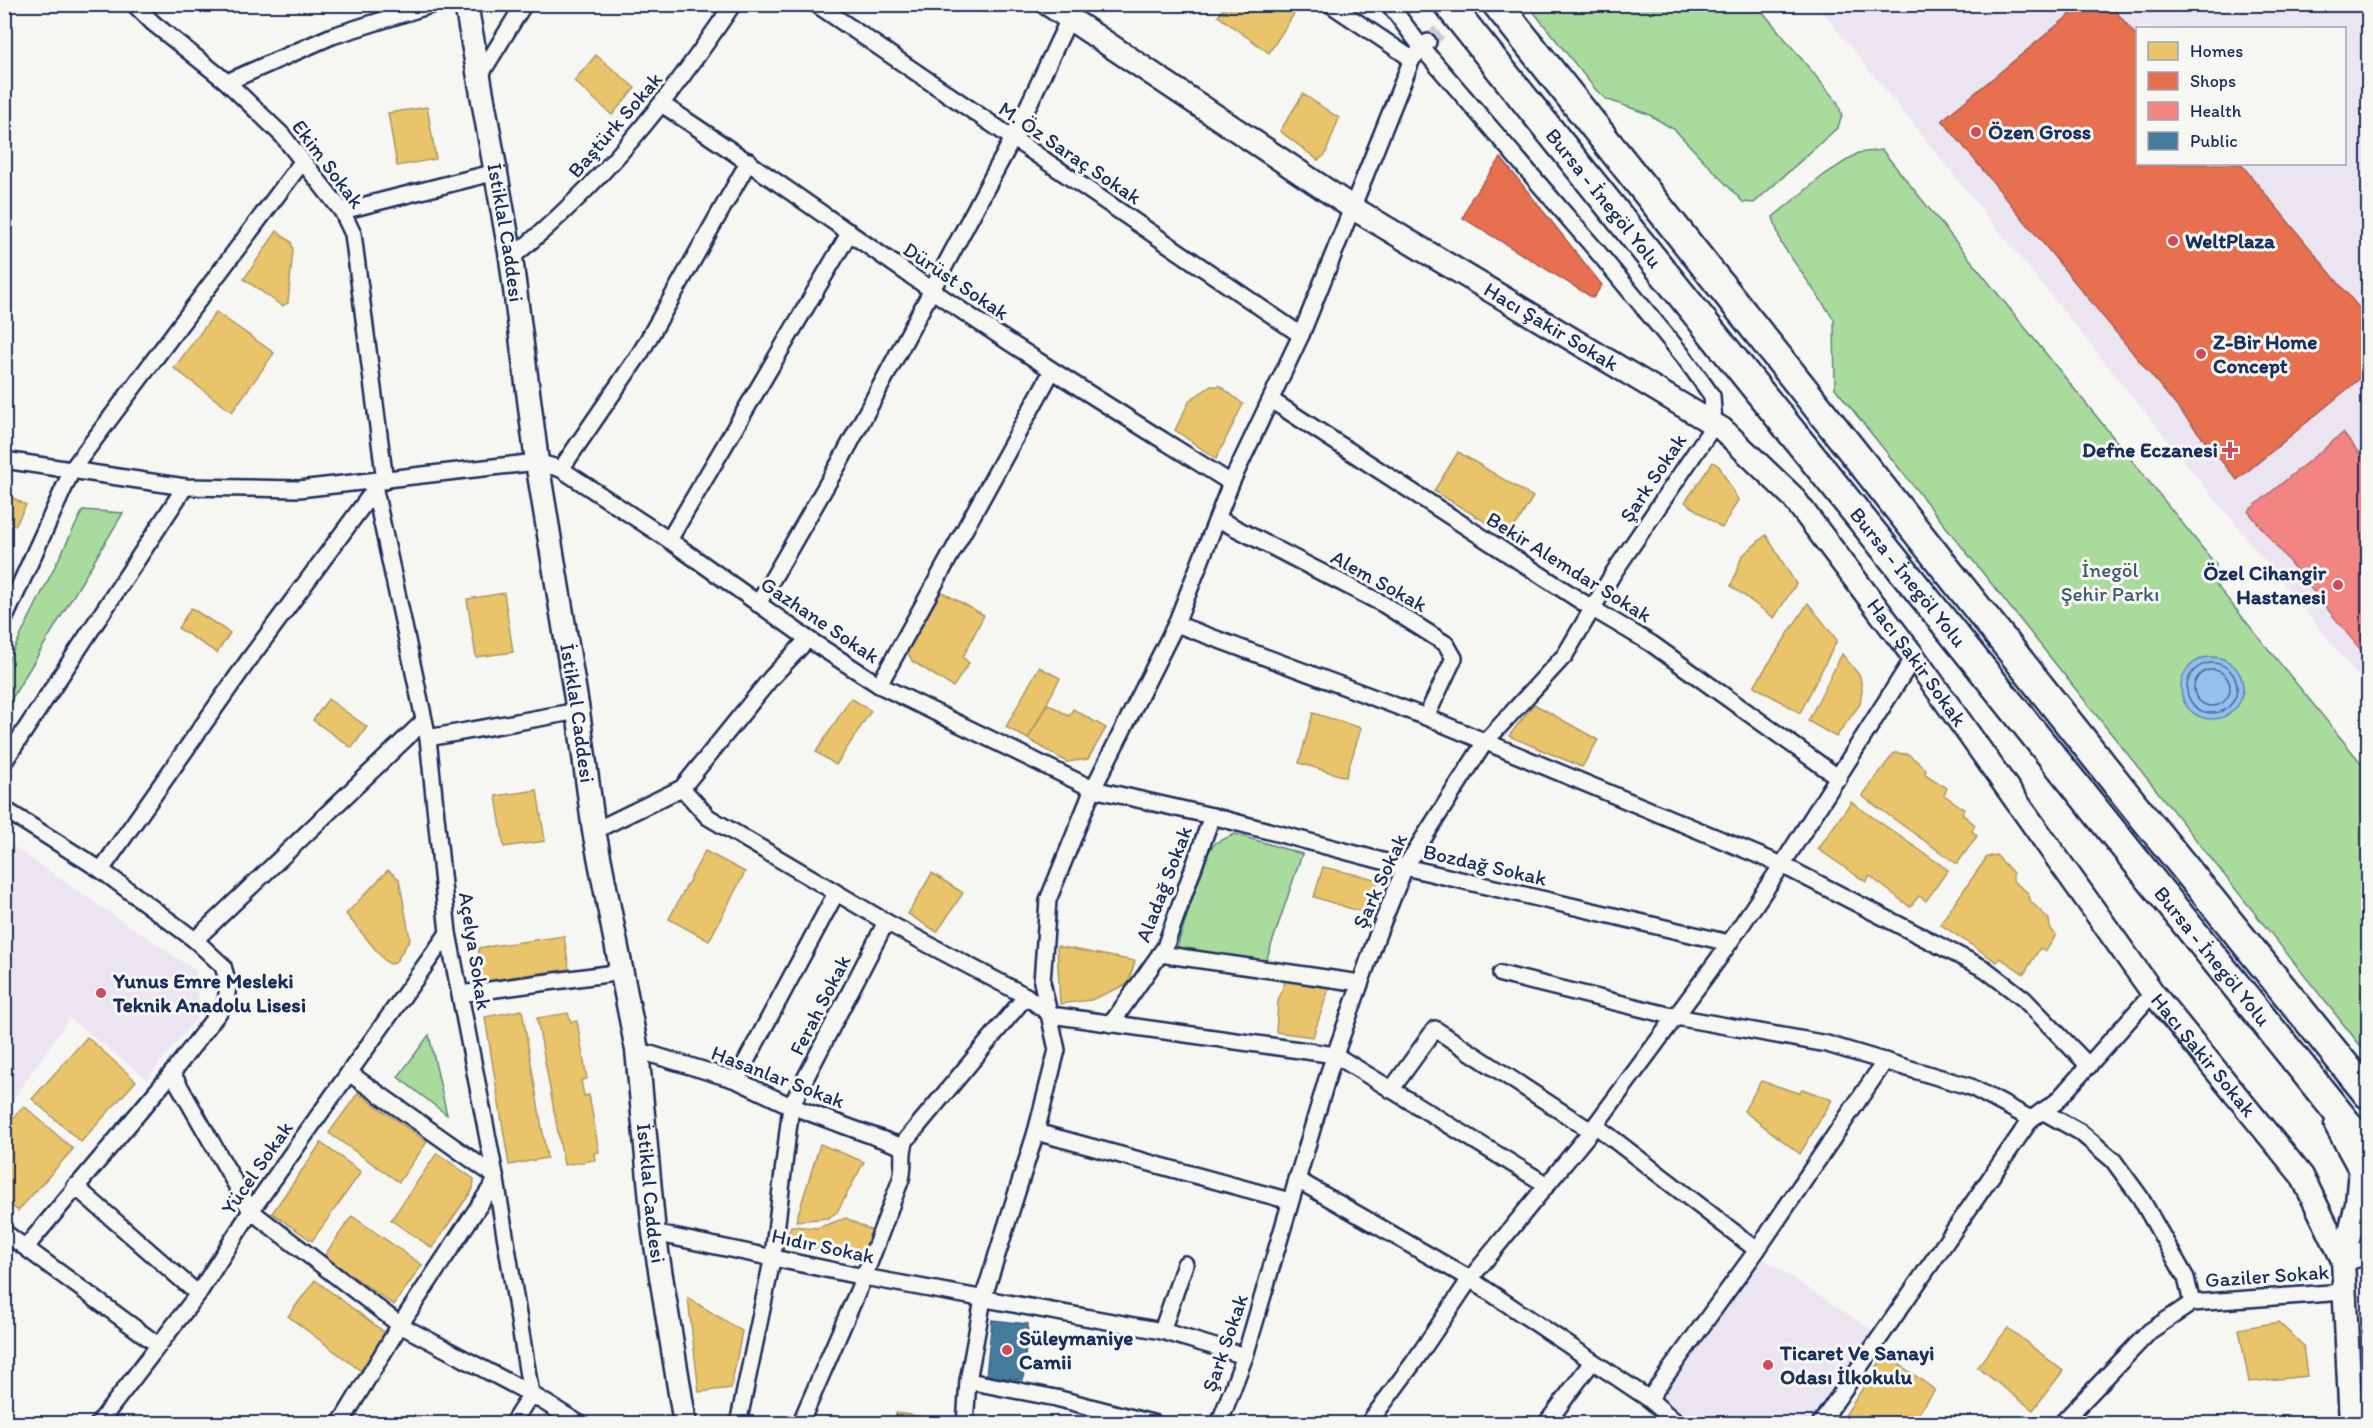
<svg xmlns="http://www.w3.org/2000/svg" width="2373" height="1428" font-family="Itim,sans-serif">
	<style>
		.built { fill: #ebe5f1; fill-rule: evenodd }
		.green { fill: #a9db9c; stroke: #62857d; stroke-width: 1.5 }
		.water { fill: #92c1ed; stroke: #6287b4; stroke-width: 1.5 }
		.homes { fill: #e9c46a; stroke: #ab9766; stroke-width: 1.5 }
		.shops { fill: #e76f51; stroke: #aa5c55; stroke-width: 1.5 }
		.health { fill: #f28482; stroke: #b26a77; stroke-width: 1.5 }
		.public { fill: #457b9d; stroke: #38648a; stroke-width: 1.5 }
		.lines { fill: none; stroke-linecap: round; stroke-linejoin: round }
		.shore { stroke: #4b6997; stroke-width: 1.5 }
		.street-tunnel { stroke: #caced4; stroke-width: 15; stroke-dasharray: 15 8; stroke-linecap: butt }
		.street-casing { stroke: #1b2f5e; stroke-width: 20 }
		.secondary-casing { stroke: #1b2f5e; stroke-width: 27 }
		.highway-casing { stroke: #1b2f5e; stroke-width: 33 }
		.street { stroke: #f6f6f2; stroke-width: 15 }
		.secondary { stroke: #f6f6f2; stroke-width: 22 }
		.highway { stroke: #f6f6f2; stroke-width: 28 }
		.poi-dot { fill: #d1495b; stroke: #f6f6f2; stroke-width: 2 }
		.labels { text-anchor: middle; stroke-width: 6; stroke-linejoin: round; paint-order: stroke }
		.street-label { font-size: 21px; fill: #1b2f5e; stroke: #f6f6f2 }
		.poi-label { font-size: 21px; font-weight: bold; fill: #1b2f5e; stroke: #f6f6f2; text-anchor: start }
		.park-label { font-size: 21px; fill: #3e5a6e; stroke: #f6f6f2 }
	</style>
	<rect width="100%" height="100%" fill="#f6f6f2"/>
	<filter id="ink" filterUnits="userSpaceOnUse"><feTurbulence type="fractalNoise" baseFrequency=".0167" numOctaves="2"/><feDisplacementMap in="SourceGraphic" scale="12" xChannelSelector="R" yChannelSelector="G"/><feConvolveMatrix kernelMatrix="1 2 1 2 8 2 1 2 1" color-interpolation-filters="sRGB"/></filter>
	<g filter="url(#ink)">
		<g class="built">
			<path d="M1817,5h551v684zM2138,28h206v136h-206z"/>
			<polygon points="5,841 196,971 200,1014 147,1079 69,1018 5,1112"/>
			<polygon points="1762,1258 1873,1331 1809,1423 1695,1423 1662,1398"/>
		</g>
		<g class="green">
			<polygon points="1528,5 1757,5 1838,103 1842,116 1838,127 1754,203 1743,202 1675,130 1648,114 1606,99 1596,90"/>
			<polygon points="1882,150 2216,565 2213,581 2361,763 2368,768 2368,1055 1835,388 1834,319 1781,243 1773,217 1824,175 1858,153"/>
			<polygon points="83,510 123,513 5,710 5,667"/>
			<polygon points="1235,834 1302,854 1265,964 1176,950 1207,854 1215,843"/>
			<polygon points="429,1035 447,1115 398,1077"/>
		</g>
		<circle class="water" cx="2212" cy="688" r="31"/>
		<g class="homes">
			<polygon points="1226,4 1280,4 1294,14 1269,53 1218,16"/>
			<polygon points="596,55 635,88 612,115 574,81"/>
			<polygon points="1303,94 1339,118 1325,155 1318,160 1280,131"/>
			<polygon points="427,107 436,159 397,166 388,113"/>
			<polygon points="277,231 291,242 293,249 288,303 282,306 244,279"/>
			<polygon points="216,312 274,353 232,412 174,368"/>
			<polygon points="1211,386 1220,386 1243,404 1216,459 1175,430 1190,400"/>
			<polygon points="1458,452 1533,497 1509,536 1434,491"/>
			<polygon points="1713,462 1719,466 1738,500 1722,528 1685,502"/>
			<polygon points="4,493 26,505 15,526 4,521"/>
			<polygon points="1766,535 1796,584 1774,618 1731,586 1742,556"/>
			<polygon points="938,590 984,615 963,657 969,663 953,687 912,661 906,649"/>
			<polygon points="504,593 513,652 476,657 467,599"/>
			<polygon points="1808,603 1837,640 1800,713 1754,686"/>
			<polygon points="191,608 230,633 217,653 178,628"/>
			<polygon points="1842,654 1860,676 1862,690 1860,704 1836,737 1808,721"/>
			<polygon points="1039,667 1060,678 1028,739 1006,727"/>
			<polygon points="851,698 871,711 836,765 816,752"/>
			<polygon points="328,699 367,727 352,748 313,720"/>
			<polygon points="1048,704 1069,716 1073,709 1106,728 1088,759 1067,762 1028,739"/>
			<polygon points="1534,704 1598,740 1582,767 1509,736"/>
			<polygon points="1313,713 1361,728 1346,777 1299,763"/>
			<polygon points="1894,753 1908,754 1926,769 1925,774 1947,788 1944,795 1964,809 1962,814 1975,825 1972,831 1977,836 1957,864 1862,796"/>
			<polygon points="537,790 545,841 504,847 496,796"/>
			<polygon points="1851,802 1948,870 1926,901 1919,896 1910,907 1870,876 1866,882 1818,849"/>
			<polygon points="705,851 745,872 709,941 669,919"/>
			<polygon points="1996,855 2013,873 2013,881 2028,893 2031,902 2049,919 2050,928 2056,935 2046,951 2040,948 2024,974 2000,958 1997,962 1940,924 1987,857"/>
			<polygon points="1323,867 1379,880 1365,913 1314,897"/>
			<polygon points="388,870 399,879 410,939 395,963 390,964 385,961 346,914"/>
			<polygon points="932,873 963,893 937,932 908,914"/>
			<polygon points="564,936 569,969 482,981 478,948"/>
			<polygon points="1057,946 1135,961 1128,984 1091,1000 1060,1004"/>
			<polygon points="1286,978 1330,985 1313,1037 1276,1032 1278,1001"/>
			<polygon points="522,1010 547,1158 509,1165 485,1017"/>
			<polygon points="568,1013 571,1022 577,1021 587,1079 581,1080 584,1096 589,1095 599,1152 594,1153 595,1160 564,1165 537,1018"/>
			<polygon points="87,1037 136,1081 81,1142 32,1099"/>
			<polygon points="1761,1081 1799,1093 1802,1089 1832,1100 1800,1154 1744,1111"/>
			<polygon points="358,1093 427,1142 399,1182 329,1133"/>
			<polygon points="24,1106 73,1149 18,1211 4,1199 4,1127"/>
			<polygon points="321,1143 361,1172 312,1241 272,1213"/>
			<polygon points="820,1144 864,1162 837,1212 828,1218 796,1221"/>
			<polygon points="437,1153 474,1179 473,1189 432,1248 391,1220"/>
			<polygon points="352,1216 422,1265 394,1305 324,1256"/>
			<polygon points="846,1218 874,1232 864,1256 785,1243 791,1226 817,1228"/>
			<polygon points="315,1280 388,1335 361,1371 288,1316"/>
			<polygon points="688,1298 742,1331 731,1388 699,1392"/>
			<polygon points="2278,1322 2303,1345 2307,1376 2249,1382 2239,1329"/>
			<polygon points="2008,1328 2063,1371 2033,1410 1977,1367"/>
			<polygon points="1885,1354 1935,1390 1911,1424 1848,1424 1842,1420"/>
			<polygon points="896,1413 948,1420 947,1424 895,1424"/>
		</g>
		<g class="shops">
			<polygon points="2083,4 2110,4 2138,38 2138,164 2241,164 2368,319 2368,372 2237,480 1942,120"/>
			<polygon points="1501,158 1602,285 1593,298 1463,218 1471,199"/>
		</g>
		<polygon class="health" points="2343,433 2368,464 2368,659 2248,511"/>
		<polygon class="public" points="992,1320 1028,1324 1023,1380 986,1376"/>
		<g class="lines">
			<g class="shore">
				<circle cx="2212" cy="688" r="25"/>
				<circle cx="2212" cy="688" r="18"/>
			</g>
			<polyline class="street-tunnel" points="1428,42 1471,4"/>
			<defs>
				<g id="street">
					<polyline points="134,4 153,23 227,82 282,135 342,211 353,234 385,481"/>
					<polyline points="816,4 1301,335"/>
					<polyline points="1330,4 1412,59"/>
					<polyline points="479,77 524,4"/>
					<polyline points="227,82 332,36 434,4"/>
					<path d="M663,105c92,60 180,124 270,186 97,67 198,129 298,192"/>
					<polyline points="342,211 496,172"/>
					<path d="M511,258c91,-74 157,-157 222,-254"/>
					<polyline points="1271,400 1593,609 1652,644 1839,778"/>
					<polyline points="4,460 185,487 299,489 537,462 561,469 669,540 808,639 879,685 1093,789 1212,816 1405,867 1729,943"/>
					<polyline points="561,469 641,352 749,161"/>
					<polyline points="373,481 428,738 448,933 496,1180 531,1394 512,1424"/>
					<polyline points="1218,519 1383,604 1446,644 1454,658 1426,717"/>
					<polyline points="669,540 850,232"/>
					<polyline points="758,604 841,460 1012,140 1076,4"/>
					<polyline points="4,620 73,468 302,162"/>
					<polyline points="1176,624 1426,717 1782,865 1985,969 2024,999 2089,1066"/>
					<polyline points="879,685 1052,371"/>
					<polyline points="428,738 578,711"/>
					<polyline points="4,762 185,487"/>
					<polyline points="682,788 708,817 886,922 1026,996 1051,1015 1335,1055 1547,1185"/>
					<polyline points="4,809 101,870 195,940 223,966 228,984 226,1003 172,1073 26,1247"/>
					<polyline points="594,831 682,788 771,678 808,639"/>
					<polyline points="101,870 248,661 375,489"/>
					<polyline points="195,940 424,721"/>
					<polyline points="1160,954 1360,983"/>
					<polyline points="1501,974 1676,1017 1827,1044 1971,1087 2031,1119"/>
					<polyline points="460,994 622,972"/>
					<polyline points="1111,1024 1165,947 1212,816"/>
					<polyline points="637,1050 736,1080 791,1106 903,1147"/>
					<polyline points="172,1073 251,1211 400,1325 531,1394 580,1424"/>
					<polyline points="349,1073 495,1176"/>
					<polyline points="736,1080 836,893"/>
					<polyline points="1391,1090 1435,1029 1591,1131"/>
					<polyline points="2042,1111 2080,1132 2113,1160 2140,1197 2186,1278 2192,1303"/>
					<polyline points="1595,1125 1757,1250"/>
					<polyline points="1036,1132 1290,1201"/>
					<polyline points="1296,1179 1470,1279 1649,1399 1678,1424"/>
					<polyline points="75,1186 198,1294"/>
					<polyline points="4,1232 158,1345"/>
					<polyline points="654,1233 864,1277 1162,1331 1245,1356"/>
					<polyline points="1162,1331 1185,1264"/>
					<polyline points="968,1381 1056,1398 1156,1424"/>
					<polyline points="1649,1399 1757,1250 1885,1061"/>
					<polyline points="98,1424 198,1294 251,1211 448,933"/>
					<polyline points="340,1424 400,1325 496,1180"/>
					<polyline points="738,1424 773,1256 791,1106 886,922"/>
					<path d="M800,1424l64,-147 37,-98c4,-15 -1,-26 5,-39l120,-144"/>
					<polyline points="965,1424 968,1381 983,1299 1036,1132 1057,1050 1042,982 1048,900 1093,789 1176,624 1231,483 1301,335 1412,59 1428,42"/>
					<polyline points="1219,1424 1245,1356 1329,1072 1377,936 1405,867 1485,742 1565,655 1614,572 1714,425 1712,396 1684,357 1601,256 1422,48 1389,4"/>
					<polyline points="1368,1424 1414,1362 1470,1279 1591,1131 1719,958 1782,865 1914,657"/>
					<polyline points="1546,1424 1592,1362"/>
					<polyline points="1820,1424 2031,1119 2056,1102 2153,993"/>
					<polyline points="2061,1424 2150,1331 2192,1303 2344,1292"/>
				</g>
				<g id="secondary">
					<path id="s1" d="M466,4l45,254 26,204 41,249 16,120 43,219 17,183 31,191"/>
					<path id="s2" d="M1048,4l305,204 369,221 70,67 122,161 239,336 149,183 41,84 8,164"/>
					<polyline points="2336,1125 2360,1169 2357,1204 2343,1260 2368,1252"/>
				</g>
				<g id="highway">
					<path id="s3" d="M1448,4l920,1146"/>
					<polyline points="1497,4 2134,805 2368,1094"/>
				</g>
			</defs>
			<use href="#street" class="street-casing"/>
			<use href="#secondary" class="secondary-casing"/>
			<use href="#highway" class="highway-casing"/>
			<use href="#street" class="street"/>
			<use href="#secondary" class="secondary"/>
			<use href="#highway" class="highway"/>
		</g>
	</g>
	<g class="poi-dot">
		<circle cx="1976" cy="132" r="6"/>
		<circle cx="2173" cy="241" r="6"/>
		<circle cx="2201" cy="354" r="6"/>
		<path d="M2227 441h6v6h6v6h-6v6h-6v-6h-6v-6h6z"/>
		<circle cx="2338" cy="585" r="6"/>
		<circle cx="101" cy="993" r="6"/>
		<circle cx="1007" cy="1350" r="6"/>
		<circle cx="1768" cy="1365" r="6"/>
	</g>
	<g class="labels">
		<g class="street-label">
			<text transform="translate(615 125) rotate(-49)" y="7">Baştürk Sokak</text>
			<text transform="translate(1070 153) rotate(34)" y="7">M. Öz Saraç Sokak</text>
			<text transform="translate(328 164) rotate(53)" y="7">Ekim Sokak</text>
			<text dy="7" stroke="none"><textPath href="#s3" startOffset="249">Bursa - İnegöl Yolu</textPath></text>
			<text dy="7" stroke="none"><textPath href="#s1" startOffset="232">İstiklal Caddesi</textPath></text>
			<text transform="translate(956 281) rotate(34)" y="7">Dürüst Sokak</text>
			<text dy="7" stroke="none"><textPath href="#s2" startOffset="598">Hacı Şakir Sokak</textPath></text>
			<text transform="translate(1653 478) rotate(-56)" y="7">Şark Sokak</text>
			<text transform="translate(1569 567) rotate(32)" y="7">Bekir Alemdar Sokak</text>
			<text dy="7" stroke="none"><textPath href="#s3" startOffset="735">Bursa - İnegöl Yolu</textPath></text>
			<text transform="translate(1379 581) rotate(29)" y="7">Alem Sokak</text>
			<text transform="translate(820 620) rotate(34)" y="7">Gazhane Sokak</text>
			<text dy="7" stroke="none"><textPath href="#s2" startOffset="1102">Hacı Şakir Sokak</textPath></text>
			<text dy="7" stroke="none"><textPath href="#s1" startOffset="718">İstiklal Caddesi</textPath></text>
			<text transform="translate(1485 865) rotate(13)" y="7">Bozdağ Sokak</text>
			<text transform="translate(1380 881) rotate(-65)" y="7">Şark Sokak</text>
			<text transform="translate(1164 884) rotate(-69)" y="7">Aladağ Sokak</text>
			<text transform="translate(475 951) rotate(81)" y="7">Açelya Sokak</text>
			<text dy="7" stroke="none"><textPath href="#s3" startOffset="1221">Bursa - İnegöl Yolu</textPath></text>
			<text transform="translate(820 1005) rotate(-63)" y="7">Ferah Sokak</text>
			<text dy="7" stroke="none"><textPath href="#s2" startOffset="1588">Hacı Şakir Sokak</textPath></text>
			<text transform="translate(778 1077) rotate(21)" y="7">Hasanlar Sokak</text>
			<text transform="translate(257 1168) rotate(-55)" y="7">Yücel Sokak</text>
			<text dy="7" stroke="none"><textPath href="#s1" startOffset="1204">İstiklal Caddesi</textPath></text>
			<text transform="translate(823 1246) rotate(12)" y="7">Hıdır Sokak</text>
			<text transform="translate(2267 1276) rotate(-4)" y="7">Gaziler Sokak</text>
			<text transform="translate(1225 1343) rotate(-71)" y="7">Şark Sokak</text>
		</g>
		<g class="poi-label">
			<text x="1988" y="139">Özen Gross</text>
			<text x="2185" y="248">WeltPlaza</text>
			<text x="2213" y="349">Z-Bir Home<tspan x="2213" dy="24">Concept</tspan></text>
			<text x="2218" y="457" text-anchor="end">Defne Eczanesi</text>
			<text x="2326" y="580" text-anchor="end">Özel Cihangir<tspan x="2326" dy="24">Hastanesi</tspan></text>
			<text x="113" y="988">Yunus Emre Mesleki<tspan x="113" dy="24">Teknik Anadolu Lisesi</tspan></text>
			<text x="1019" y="1345">Süleymaniye<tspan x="1019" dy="24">Camii</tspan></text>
			<text x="1780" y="1360">Ticaret Ve Sanayi<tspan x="1780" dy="24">Odası İlkokulu</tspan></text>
		</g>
		<g class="park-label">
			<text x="2110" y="577">İnegöl<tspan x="2110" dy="24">Şehir Parkı</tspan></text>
		</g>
	</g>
	<rect width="2373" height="1428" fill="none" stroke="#f6f6f2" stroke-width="24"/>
	<rect x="12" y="12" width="2349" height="1404" fill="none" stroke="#1b2f5e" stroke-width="2" filter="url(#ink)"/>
	<rect x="2136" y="27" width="210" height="138" fill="#f6f6f2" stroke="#9ea6b7" stroke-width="1.5"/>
	<rect x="2148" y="42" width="30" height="18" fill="#e9c46a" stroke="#9ea6b7" stroke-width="1.5"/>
	<text x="2190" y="57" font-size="18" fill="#1b2f5e">Homes</text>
	<rect x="2148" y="72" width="30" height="18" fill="#e76f51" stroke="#9ea6b7" stroke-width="1.5"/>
	<text x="2190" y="87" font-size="18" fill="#1b2f5e">Shops</text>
	<rect x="2148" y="102" width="30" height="18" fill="#f28482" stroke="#9ea6b7" stroke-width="1.5"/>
	<text x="2190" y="117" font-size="18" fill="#1b2f5e">Health</text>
	<rect x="2148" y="132" width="30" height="18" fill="#457b9d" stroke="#9ea6b7" stroke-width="1.5"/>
	<text x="2190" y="147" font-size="18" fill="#1b2f5e">Public</text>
</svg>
